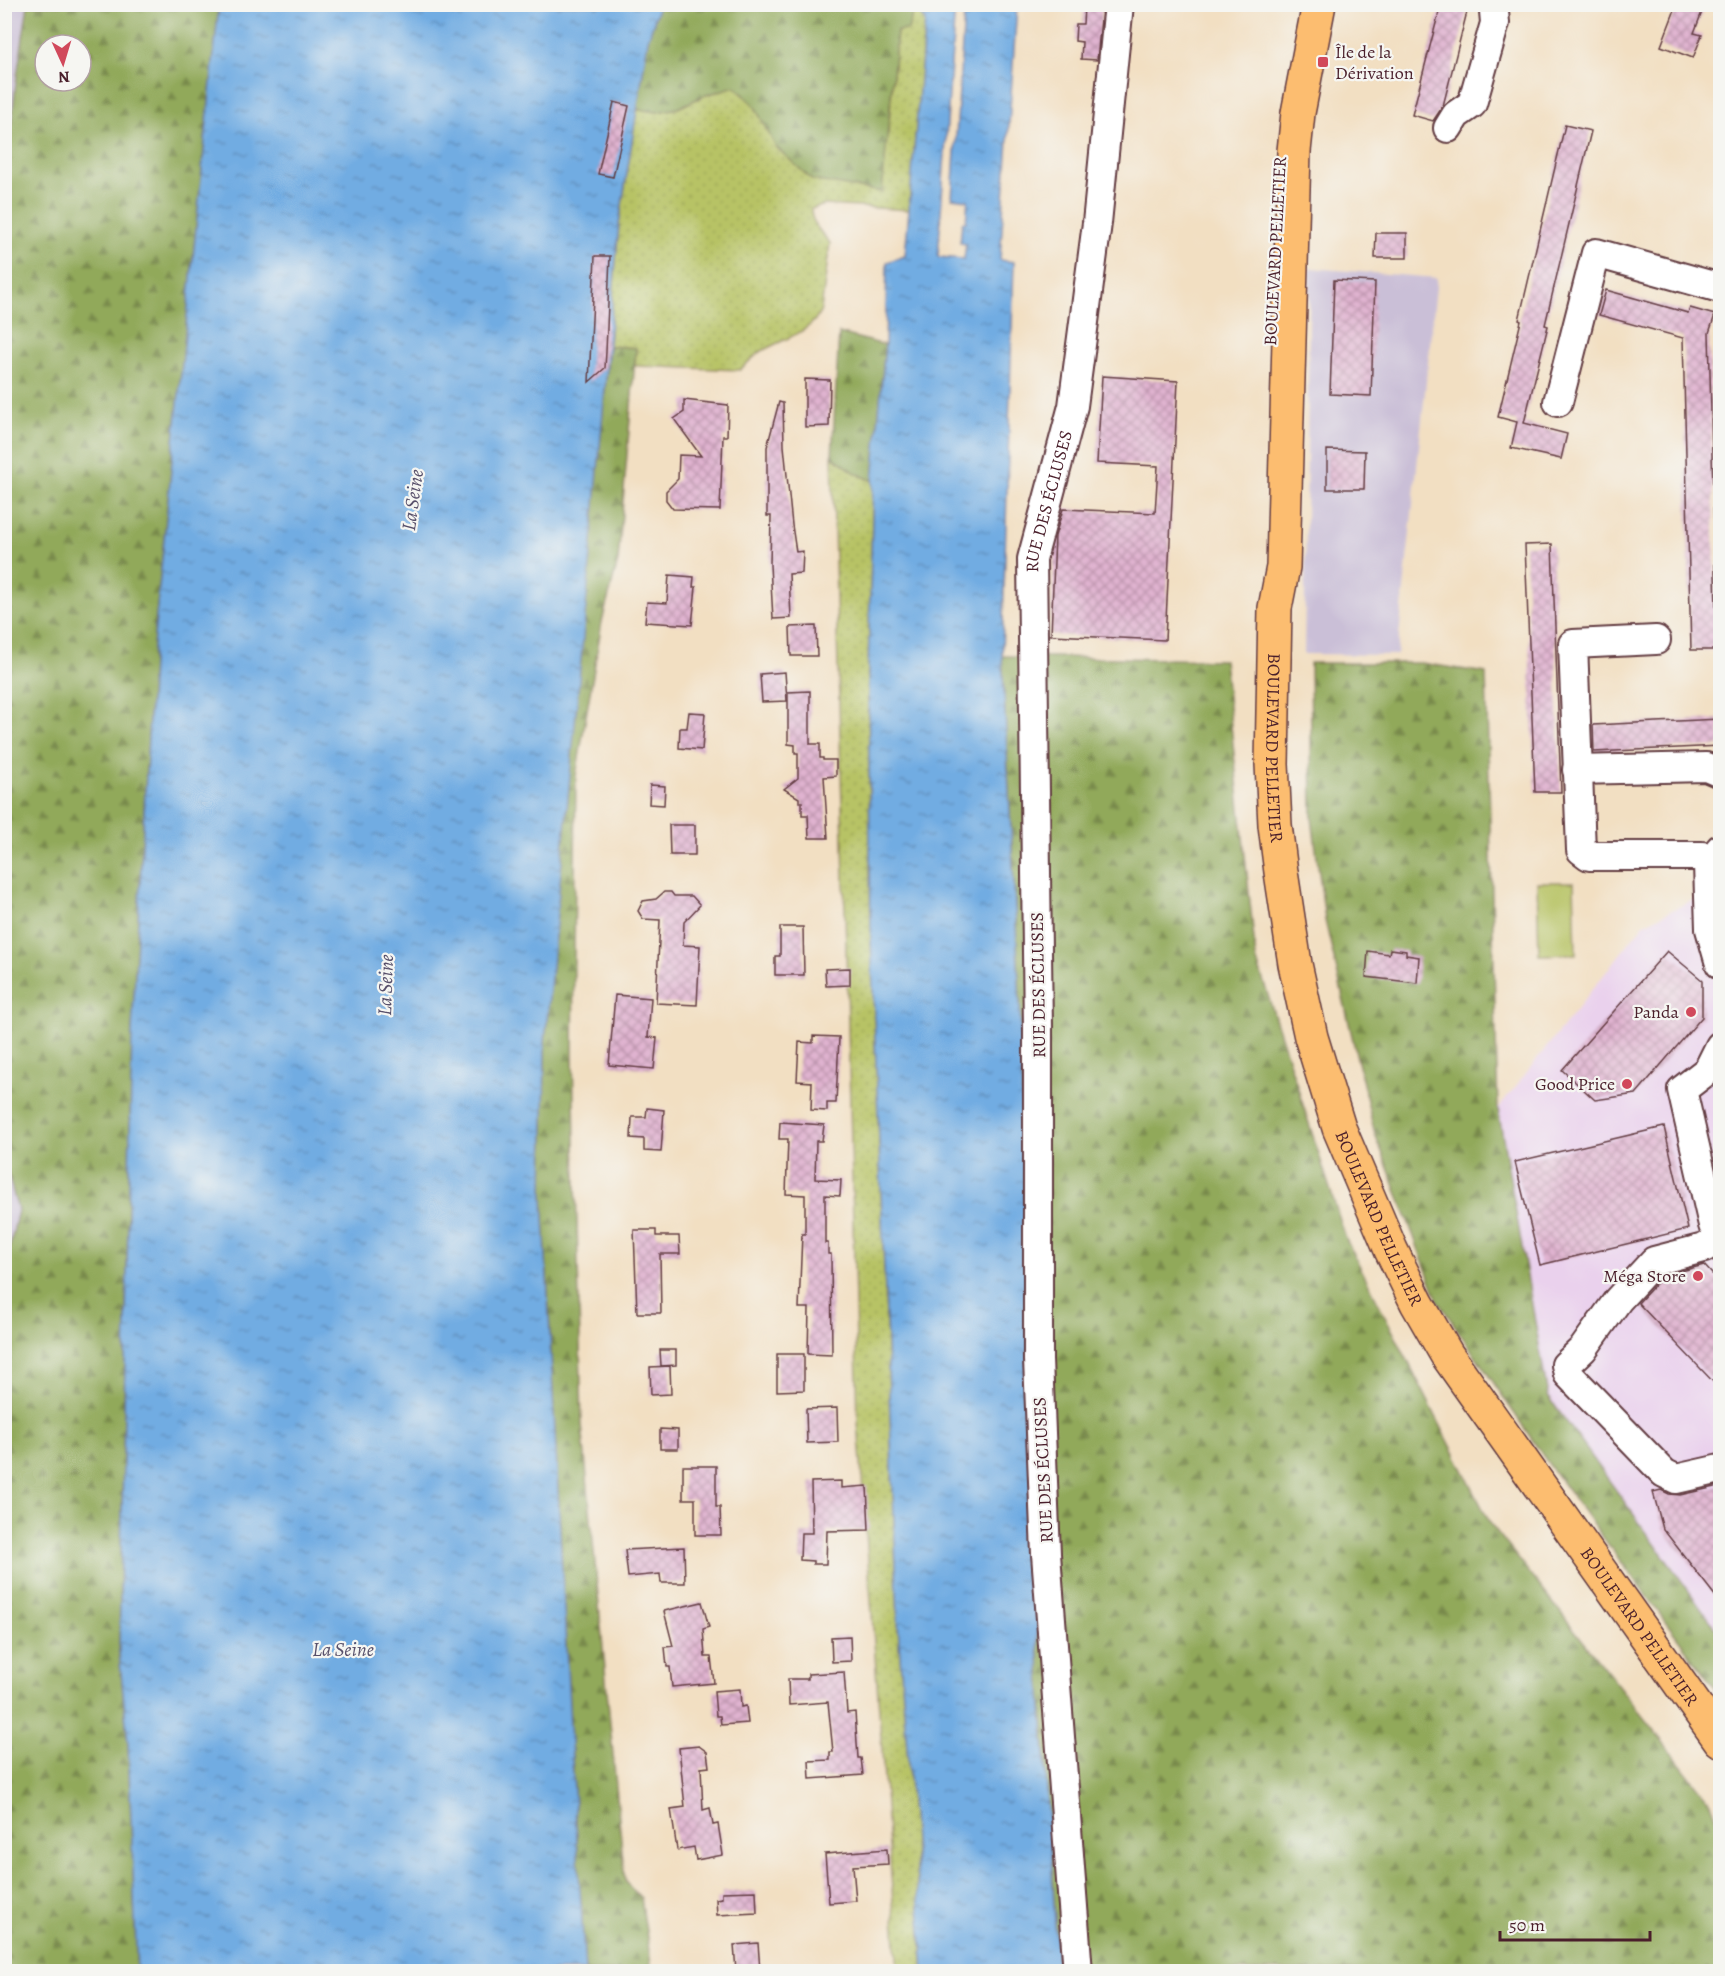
<svg xmlns="http://www.w3.org/2000/svg" width="1725" height="1976" font-family="Alegreya,serif">
	<style>
		.built { fill: #ead1ed }
		.industrial { fill: #cabfd7 }
		.grass { fill: url(#grass-dots); stroke: #807148; stroke-width: 1.5 }
		.forest { fill: url(#forest-firs); stroke: #6e6442; stroke-width: 1.5; fill-rule: evenodd }
		.park { fill: #b7c365; stroke: #807148; stroke-width: 1.5 }
		.water { fill: url(#water-ripples); stroke: #5e6686; stroke-width: 1.5 }
		.building { fill: url(#building-cross-hatch) }
		.lines { fill: none; stroke-linecap: round; stroke-linejoin: round }
		.minor-casing { stroke: #633c42; stroke-width: 32 }
		.major-casing { stroke: #633c42; stroke-width: 36 }
		.minor { stroke: #fff; stroke-width: 28 }
		.major { stroke: #fcbd6f; stroke-width: 33 }
		.poi-dot { fill: #d1495b; stroke: #f6f6f2; stroke-width: 2 }
		.labels { text-anchor: middle; stroke-width: 4.5; stroke-linejoin: round; paint-order: stroke }
		.poi-label { font-size: 18px; fill: #4a1f2b; stroke: #f6f6f2; text-anchor: end }
		.street-label { font-size: 18px; fill: #4a1f2b; stroke: #f6f6f2 }
		.water-label { font-size: 20px; font-style: italic; fill: #58506b; stroke: #f6f6f2 }
	</style>
	<defs>
		<pattern id="grass-dots" width="8" height="8" patternUnits="userSpaceOnUse" patternTransform="scale(1.5)"><rect width="8" height="8" fill="#b7c365"/><path d="M2 2h.1M6 6h.1" fill="none" stroke="#9fa758" stroke-width="1.8" stroke-linecap="round"/></pattern>
		<pattern id="forest-firs" width="22" height="20" patternUnits="userSpaceOnUse" patternTransform="scale(1.5)"><rect width="22" height="20" fill="#91a95a"/><path d="M5 1l3.5 6h-7zM16 11l3.5 6h-7z" fill="#78894b"/></pattern>
		<pattern id="water-ripples" width="26" height="14" patternUnits="userSpaceOnUse" patternTransform="scale(1.5)"><rect width="26" height="14" fill="#71ace2"/><path d="M2 4q2-2 4 0t4 0M15 11q2-2 4 0t4 0" fill="none" stroke="#5f8bb7"/></pattern>
		<pattern id="building-cross-hatch" width="8" height="8" patternUnits="userSpaceOnUse" patternTransform="scale(1.5)"><rect width="8" height="8" fill="#e0b3d0"/><path d="M0 0l8 8M0 8l8-8" fill="none" stroke="#b891a9"/></pattern>
	</defs>
	<rect width="100%" height="100%" fill="#f6f6f2"/>
	<filter id="ink" filterUnits="userSpaceOnUse"><feTurbulence type="fractalNoise" baseFrequency=".0167" numOctaves="2"/><feDisplacementMap in="SourceGraphic" scale="12" xChannelSelector="R" yChannelSelector="G"/><feConvolveMatrix kernelMatrix="1 2 1 2 8 2 1 2 1" color-interpolation-filters="sRGB"/></filter>
	<filter id="wash" filterUnits="userSpaceOnUse"><feTurbulence type="fractalNoise" baseFrequency=".008" numOctaves="4" result="noise"/><feDisplacementMap in="SourceGraphic" scale="24" xChannelSelector="R" yChannelSelector="G"/><feGaussianBlur stdDeviation="1.35" result="paint"/><feColorMatrix in="noise" values="0 0 0 0 0 0 0 0 0 0 0 0 0 0 0 0 0 1.4 0 .05"/><feComposite in="paint" operator="in"/></filter>
	<g filter="url(#wash)">
		<rect width="100%" height="100%" fill="#f2dfc2"/>
		<polygon class="built" points="1720,873 1720,1634 1548,1396 1498,1109 1644,924 1703,895"/>
		<g class="industrial">
			<polygon points="5,5 28,5 16,82 5,200"/>
			<polygon points="1310,268 1437,278 1397,655 1304,654"/>
			<polygon points="5,1160 18,1210 5,1274"/>
		</g>
		<g class="grass">
			<path d="M914,6l11,15 -16,189 -84,-5 -14,4c0,14 10,23 19,34l-9,67c-9,23 -39,29 -59,41 -8,5 -15,12 -22,19l-105,-4 1,-18 -27,-2 10,-122 18,-115 20,3 21,-4 25,-12 32,-10 19,19 22,42 112,-12 9,-105h11z"/>
			<polygon points="832,456 856,473 873,481 868,672 871,939 899,1643 924,1971 898,1971 858,1423 847,984"/>
		</g>
		<g class="forest">
			<path d="M28,5h191l-66,641 -21,386 -13,620 9,91 9,228 -132,1 -1,-698 14,-64 -14,-50v-960l12,-118zM45,45h36v36h-36z"/>
			<polygon points="659,5 914,5 908,30 897,31 882,192 812,180 776,147 754,105 735,86 703,96 678,108 657,112 637,109 648,40"/>
			<polygon points="839,333 885,345 873,481 856,473 832,456"/>
			<polygon points="609,346 636,348 618,561 602,622 576,776 573,1057 582,1424 625,1882 641,1898 652,1971 585,1972 570,1725 543,1198 545,1041"/>
			<polygon points="1002,656 1224,660 1256,958 1346,1239 1490,1523 1711,1803 1720,1827 1720,1971 1058,1971 1038,1642 1026,1287 1020,1004"/>
			<polygon points="1310,663 1421,663 1486,673 1498,1109 1548,1396 1720,1634 1720,1695 1550,1466 1438,1301 1374,1131 1325,920 1312,818"/>
		</g>
		<polygon class="park" points="1537,882 1574,882 1576,954 1539,955"/>
		<g class="water">
			<polygon points="219,5 659,5 648,40 619,224 590,564 545,1041 543,1198 570,1725 585,1971 137,1972 128,1743 119,1652 132,1032 153,646"/>
			<polygon points="914,5 955,5 938,257 964,259 966,244 960,243 962,222 966,222 968,200 952,198 964,13 969,14 969,5 1017,5 1000,260 1014,262 1002,656 1020,1004 1026,1287 1038,1642 1058,1971 924,1971 899,1643 871,939 868,672 873,481 885,345 887,262 905,256 925,21"/>
		</g>
		<g id="blocks">
			<g class="building">
				<polygon points="1441,4 1469,4 1443,106 1433,121 1412,115"/>
				<polygon points="1671,4 1705,4 1694,33 1702,35 1693,58 1661,46 1674,12"/>
				<polygon points="1084,7 1102,8 1097,60 1081,59 1082,42 1075,41 1076,24 1083,24"/>
				<polygon points="614,102 629,106 613,177 598,174"/>
				<polygon points="1565,125 1591,131 1545,325 1548,326 1524,423 1567,434 1561,459 1511,448 1517,422 1498,417 1521,321 1519,320"/>
				<polygon points="1376,233 1407,233 1407,258 1375,258"/>
				<polygon points="595,256 610,256 606,352 605,368 589,382"/>
				<polygon points="1334,280 1375,282 1371,396 1330,394"/>
				<polygon points="1606,290 1688,313 1690,308 1715,315 1709,333 1717,650 1691,650 1683,338 1599,315"/>
				<polygon points="1102,376 1178,381 1165,640 1051,635 1055,536 1063,509 1155,513 1158,466 1097,463"/>
				<polygon points="805,379 830,380 829,426 805,427"/>
				<polygon points="684,400 728,405 727,436 723,436 720,510 673,509 666,500 666,491 678,479 679,455 701,456 674,419 684,412"/>
				<polygon points="779,402 783,403 784,446 792,525 796,552 803,551 802,573 789,574 791,618 773,619 770,565 771,516 767,516 767,447"/>
				<polygon points="1327,450 1365,451 1364,489 1327,489"/>
				<polygon points="1552,544 1561,792 1535,792 1525,545"/>
				<polygon points="669,575 694,577 693,587 696,587 692,625 645,622 647,602 667,603"/>
				<polygon points="816,626 817,656 791,656 790,627"/>
				<polygon points="785,672 787,701 762,702 760,674"/>
				<polygon points="810,691 810,744 820,744 820,758 823,758 823,760 836,760 836,776 824,777 828,838 809,838 808,815 802,815 802,802 799,802 799,798 784,789 798,778 798,753 795,753 795,745 788,744 788,692"/>
				<polygon points="689,712 705,713 702,750 679,748 680,728 687,728"/>
				<polygon points="1720,719 1720,746 1594,752 1593,725"/>
				<polygon points="650,785 665,786 664,805 649,804"/>
				<polygon points="669,825 695,825 695,855 670,855"/>
				<polygon points="664,892 671,892 674,896 692,896 700,905 684,922 683,945 700,946 697,1005 656,1003 660,920 643,919 638,911 643,901 656,899"/>
				<polygon points="780,927 803,927 804,975 775,975 775,956 780,956"/>
				<polygon points="1390,949 1406,951 1406,955 1419,957 1417,983 1366,977 1368,951 1389,954"/>
				<polygon points="1667,951 1702,980 1702,1017 1636,1094 1595,1100 1562,1070"/>
				<polygon points="850,968 850,985 826,986 825,969"/>
				<polygon points="615,995 651,998 648,1037 657,1038 654,1069 609,1065"/>
				<polygon points="813,1036 839,1037 836,1103 827,1103 827,1111 811,1110 812,1082 797,1081 799,1042 813,1043"/>
				<polygon points="647,1108 664,1110 661,1152 644,1151 644,1139 631,1138 632,1117 646,1117"/>
				<polygon points="780,1122 824,1125 822,1141 816,1141 815,1179 841,1180 840,1196 825,1195 825,1243 828,1243 828,1254 831,1254 832,1355 808,1354 809,1308 799,1308 802,1234 805,1234 805,1195 786,1194 788,1139 779,1139"/>
				<polygon points="1664,1127 1688,1229 1540,1265 1515,1162"/>
				<polygon points="634,1230 656,1230 656,1236 679,1236 680,1254 660,1254 661,1313 637,1313"/>
				<polygon points="1704,1265 1720,1283 1720,1389 1638,1303 1663,1276"/>
				<polygon points="660,1350 676,1350 676,1365 661,1366"/>
				<polygon points="777,1354 804,1354 804,1390 777,1391"/>
				<polygon points="670,1366 671,1394 651,1395 650,1367"/>
				<polygon points="837,1408 838,1442 807,1443 806,1409"/>
				<polygon points="660,1429 678,1430 678,1449 660,1449"/>
				<polygon points="683,1466 716,1466 716,1507 720,1507 721,1535 695,1535 695,1499 683,1499"/>
				<polygon points="841,1481 841,1488 867,1486 869,1530 827,1531 826,1564 813,1564 813,1561 800,1560 801,1533 812,1533 811,1482"/>
				<polygon points="1720,1486 1720,1602 1663,1529 1653,1492 1661,1490 1669,1494 1680,1495"/>
				<polygon points="684,1547 685,1583 661,1583 660,1574 628,1577 625,1550"/>
				<polygon points="702,1602 709,1627 703,1629 705,1657 711,1657 714,1683 672,1687 670,1667 667,1667 665,1647 673,1646 664,1611"/>
				<polygon points="850,1636 851,1661 832,1662 831,1637"/>
				<polygon points="844,1672 847,1713 855,1712 858,1758 861,1758 863,1775 810,1779 809,1761 830,1760 830,1752 833,1752 828,1702 789,1705 788,1679 808,1679 808,1674"/>
				<polygon points="740,1689 741,1707 746,1706 748,1723 721,1725 720,1716 716,1716 714,1691"/>
				<polygon points="699,1746 707,1752 709,1767 701,1768 703,1810 710,1808 713,1825 718,1824 723,1855 696,1860 694,1847 677,1850 671,1809 685,1807 679,1748"/>
				<polygon points="887,1849 888,1864 853,1866 856,1901 829,1903 825,1854"/>
				<polygon points="756,1891 757,1913 717,1915 716,1899 722,1898 722,1892"/>
				<polygon points="758,1943 760,1970 736,1971 734,1945"/>
			</g>
		</g>
	</g>
	<g filter="url(#ink)">
		<use href="#blocks" fill-opacity="0" stroke="#633c42" stroke-width="1.5"/>
		<g class="lines">
			<defs>
				<g id="minor">
					<polyline points="1448,128 1456,115 1472,104 1495,23 1494,11 1495,4"/>
					<polyline points="1558,402 1596,253 1720,288"/>
					<polyline points="1656,640 1573,644 1581,850 1589,856 1702,856 1708,864"/>
					<polyline points="1577,770 1706,767 1720,773"/>
					<polyline points="1720,849 1708,864 1710,929 1720,964"/>
					<polyline points="1720,1046 1708,1070 1682,1090 1713,1225 1720,1229"/>
					<polyline points="1720,1238 1704,1248 1654,1261 1618,1300 1583,1349 1566,1365 1568,1374 1664,1473 1676,1479 1720,1469"/>
					<path id="s1" d="M1078,1972l-32,-418 -8,-194v-331l-6,-470 41,-153 24,-183 22,-219"/>
				</g>
				<g id="major">
					<path id="s2" d="M1319,4l-21,109 -4,38 -11,416 -8,41 -3,156 3,61 6,47 14,92 16,73 28,91 52,122 26,53 30,52 273,385"/>
				</g>
			</defs>
			<use href="#minor" class="minor-casing"/>
			<use href="#major" class="major-casing"/>
			<use href="#minor" class="minor"/>
			<use href="#major" class="major"/>
		</g>
	</g>
	<g class="poi-dot">
		<rect x="1317" y="56" width="12" height="12" rx="3"/>
		<circle cx="1691" cy="1012" r="6"/>
		<circle cx="1627" cy="1084" r="6"/>
		<circle cx="1698" cy="1276" r="6"/>
	</g>
	<g class="labels">
		<g class="poi-label">
			<text x="1335" y="58" text-anchor="start">Île de la<tspan x="1335" dy="21">Dérivation</tspan></text>
			<text x="1679" y="1018">Panda</text>
			<text x="1615" y="1090">Good Price</text>
			<text x="1686" y="1282">Méga Store</text>
		</g>
		<g class="street-label">
			<text transform="translate(1275 251) rotate(-87)" y="6">BOULEVARD PELLETIER</text>
			<text dy="6" stroke="none"><textPath href="#s1" startOffset="1474">RUE DES ÉCLUSES</textPath></text>
			<text dy="6" stroke="none"><textPath href="#s2" startOffset="747">BOULEVARD PELLETIER</textPath></text>
			<text transform="translate(1038 985) rotate(-91)" y="6">RUE DES ÉCLUSES</text>
			<text dy="6" stroke="none"><textPath href="#s2" startOffset="1233">BOULEVARD PELLETIER</textPath></text>
			<text transform="translate(1043 1470) rotate(-93)" y="6">RUE DES ÉCLUSES</text>
			<text dy="6" stroke="none"><textPath href="#s2" startOffset="1719">BOULEVARD PELLETIER</textPath></text>
		</g>
		<g class="water-label">
			<text transform="translate(412 500) rotate(-82)" y="7">La Seine</text>
			<text transform="translate(385 985) rotate(-88)" y="7">La Seine</text>
			<text x="343" y="1656">La Seine</text>
		</g>
	</g>
	<rect width="1725" height="1976" fill="none" stroke="#f6f6f2" stroke-width="24"/>
	<g transform="translate(63 63) rotate(176)"><circle r="28" fill="#f6f6f2" stroke="#b1a0a2" stroke-width="1.5"/>
	<path d="M0-4.5L10 22L0 15L-10 22Z" fill="#d1495b"/>
	<text y="-9" font-size="16" font-weight="bold" text-anchor="middle" fill="#4a1f2b">N</text>
	</g>
	<path d="M1500 1931v9h150v-9" fill="none" stroke="#4a1f2b" stroke-width="3"/>
	<text x="1509" y="1931" font-size="18" fill="#4a1f2b" stroke="#f6f6f2" stroke-width="4.5" paint-order="stroke">50 m</text>
</svg>
